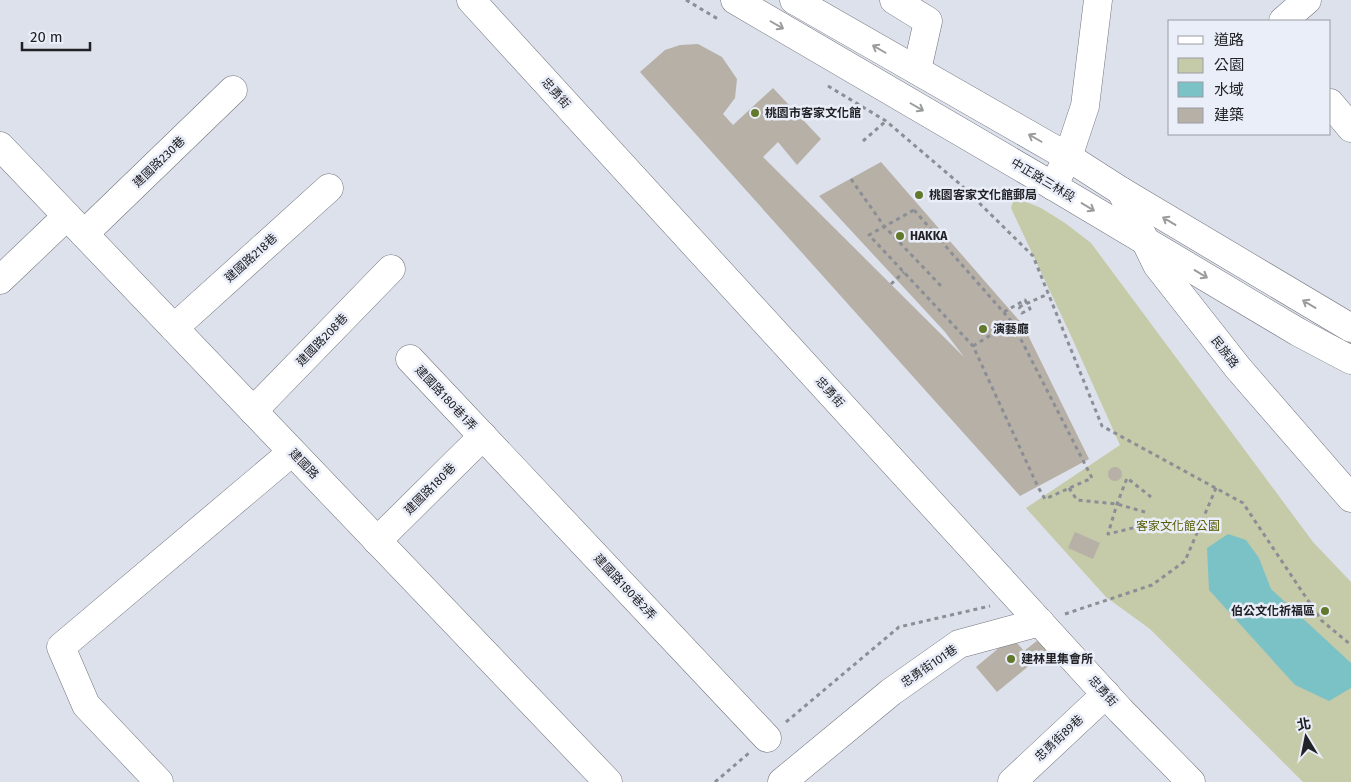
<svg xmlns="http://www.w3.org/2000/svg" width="1351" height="782" font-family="'Fira Sans','Noto Sans TC',sans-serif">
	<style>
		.green { fill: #c5caa8 }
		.water { fill: #7bc2c7 }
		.building { fill: #b6b0a7 }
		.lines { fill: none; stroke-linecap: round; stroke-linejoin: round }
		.minor-casing { stroke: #71747d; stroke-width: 29 }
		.major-casing { stroke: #71747d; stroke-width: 29 }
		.path { stroke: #8b8e95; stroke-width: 3; stroke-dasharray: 4 4; stroke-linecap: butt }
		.minor { stroke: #fff; stroke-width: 28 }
		.major { stroke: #fff; stroke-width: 28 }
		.path-bridge { stroke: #8b8e95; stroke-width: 3; stroke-dasharray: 4 4; stroke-linecap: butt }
		.oneway { stroke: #9b9c9d }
		.poi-dot { fill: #62792c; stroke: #eaeef8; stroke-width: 2 }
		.labels { text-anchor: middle; stroke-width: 5; stroke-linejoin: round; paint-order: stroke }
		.street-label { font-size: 12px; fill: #212226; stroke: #eaeef8 }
		.poi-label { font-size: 12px; font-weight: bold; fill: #212226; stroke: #eaeef8; text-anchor: start }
		.park-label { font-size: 12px; fill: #555b00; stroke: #eaeef8 }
	</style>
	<rect width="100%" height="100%" fill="#dde1eb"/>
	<polygon class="green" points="1019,199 1041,208 1065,223 1091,243 1313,542 1351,582 1351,782 1303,782 1150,629 1106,597 1026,508 1120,445 1072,338 1011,208 1013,201"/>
	<polygon class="water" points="1228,534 1246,540 1259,558 1271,589 1351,663 1351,688 1329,701 1295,685 1209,590 1207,548"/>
	<g class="building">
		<polygon points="698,44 722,57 737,79 735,98 723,114 733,125 773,88 821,139 797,165 778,142 763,157 964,357 945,332 819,196 881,162 1023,325 1089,459 1020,496 640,72 665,50 680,45"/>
		<circle cx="1115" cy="474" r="7"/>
		<polygon points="1075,532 1100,543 1093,559 1068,548"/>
		<polygon points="1012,637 1024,651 1038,640 1047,651 997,692 976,667"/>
	</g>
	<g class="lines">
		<defs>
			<g id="minor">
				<polyline points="471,0 1121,711 1191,782"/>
				<polyline points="894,0 928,21 917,70"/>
				<polyline points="1283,21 1307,0"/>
				<polyline points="1330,103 1351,128"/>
				<polyline points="0,146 608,782"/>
				<polyline points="1053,186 1068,157 1085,106 1098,0"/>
				<polyline points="1121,191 1157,265 1238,368 1351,498"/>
				<polyline points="84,234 233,90"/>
				<polyline points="0,280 67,216"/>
				<polyline points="174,328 329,188"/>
				<polyline points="410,359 767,738"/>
				<polyline points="253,411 391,269"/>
				<polyline points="377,541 483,436"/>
				<polyline points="159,782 86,705 61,647 292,452"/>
				<polyline points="782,782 891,692 959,644 1040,622"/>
				<polyline points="1012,782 1106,694"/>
			</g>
			<g id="major">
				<polyline points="735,0 1053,186 1298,332 1351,360"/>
				<polyline points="794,0 1068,157 1121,191 1351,328"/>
			</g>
		</defs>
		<use href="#minor" class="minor-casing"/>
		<use href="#major" class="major-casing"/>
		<g class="path">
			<polyline points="686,0 718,19"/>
			<polyline points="828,86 886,121 961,185 1033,256 1102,426 1243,503 1321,620 1351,645"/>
			<polyline points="863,141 886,121"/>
			<polyline points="851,179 884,226 941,286"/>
			<polygon points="914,210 1012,322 1092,478 1045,499 1038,487 973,346 869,235"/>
			<polyline points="891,284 904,272"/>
			<polyline points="1019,307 1048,294"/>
			<polyline points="973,346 1012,322"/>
			<polyline points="1069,488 1077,500 1117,504 1145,512"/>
			<polyline points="1141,526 1108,534 1117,504 1127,478 1151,497"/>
			<polyline points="1065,614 1152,585 1185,561 1216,488"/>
			<polyline points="786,722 899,627 990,606"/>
			<polyline points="715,782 749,753"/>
		</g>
		<use href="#minor" class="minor"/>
		<use href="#major" class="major"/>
		<polyline class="path-bridge" points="1004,312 1025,300 1030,309 1022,313 1019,307"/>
	</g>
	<defs><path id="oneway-shaft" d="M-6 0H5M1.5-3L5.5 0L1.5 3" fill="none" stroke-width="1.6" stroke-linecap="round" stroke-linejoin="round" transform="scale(1.25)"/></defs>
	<g class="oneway">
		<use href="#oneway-shaft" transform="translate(777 25) rotate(30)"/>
		<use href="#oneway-shaft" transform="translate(879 49) rotate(-150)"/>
		<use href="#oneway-shaft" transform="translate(917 107) rotate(30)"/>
		<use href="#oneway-shaft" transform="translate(1035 138) rotate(-150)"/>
		<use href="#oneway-shaft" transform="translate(1088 207) rotate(31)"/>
		<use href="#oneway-shaft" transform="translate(1169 221) rotate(-149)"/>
		<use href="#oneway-shaft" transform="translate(1201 274) rotate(31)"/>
		<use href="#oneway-shaft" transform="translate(1309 304) rotate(-149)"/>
	</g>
	<g class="poi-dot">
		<circle cx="755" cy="113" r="5"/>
		<circle cx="919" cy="195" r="5"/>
		<circle cx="900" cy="236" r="5"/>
		<circle cx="983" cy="329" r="5"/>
		<circle cx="1325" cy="611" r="5"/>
		<circle cx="1011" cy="659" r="5"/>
	</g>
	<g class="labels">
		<g class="street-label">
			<text transform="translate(556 93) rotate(48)" y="4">忠勇街</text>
			<text transform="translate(159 162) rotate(-44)" y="4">建國路230巷</text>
			<text transform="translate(1043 180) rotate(31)" y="4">中正路三林段</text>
			<text transform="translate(251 258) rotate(-42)" y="4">建國路218巷</text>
			<text transform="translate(322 340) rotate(-46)" y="4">建國路208巷</text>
			<text transform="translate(1225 352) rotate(52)" y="4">民族路</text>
			<text transform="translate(830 392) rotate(48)" y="4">忠勇街</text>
			<text transform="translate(446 398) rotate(47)" y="4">建國路180巷1弄</text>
			<text transform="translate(304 464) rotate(46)" y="4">建國路</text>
			<text transform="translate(430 489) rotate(-45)" y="4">建國路180巷</text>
			<text transform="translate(625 587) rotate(47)" y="4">建國路180巷2弄</text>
			<text transform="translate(929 666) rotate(-34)" y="4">忠勇街101巷</text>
			<text transform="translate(1103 691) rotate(48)" y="4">忠勇街</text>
			<text transform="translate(1059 738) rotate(-43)" y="4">忠勇街89巷</text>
		</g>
		<g class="poi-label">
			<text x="765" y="117">桃園市客家文化館</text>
			<text x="929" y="199">桃園客家文化館郵局</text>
			<text x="910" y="240">HAKKA</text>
			<text x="993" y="333">演藝廳</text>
			<text x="1315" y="615" text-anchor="end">伯公文化祈福區</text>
			<text x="1021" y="663">建林里集會所</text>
		</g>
		<g class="park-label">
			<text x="1178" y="530">客家文化館公園</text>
		</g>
	</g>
	<rect x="1168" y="20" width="162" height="115" fill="#eaeef8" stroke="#9a9ca4"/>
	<rect x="1178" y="36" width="25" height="8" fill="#ffffff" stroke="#9a9ca4"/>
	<text x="1214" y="45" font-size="15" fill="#212226">道路</text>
	<rect x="1178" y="58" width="25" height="15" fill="#c5caa8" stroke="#9a9ca4"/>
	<text x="1214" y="70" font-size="15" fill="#212226">公園</text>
	<rect x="1178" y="82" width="25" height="15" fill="#7bc2c7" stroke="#9a9ca4"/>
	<text x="1214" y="95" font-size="15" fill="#212226">水域</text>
	<rect x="1178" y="108" width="25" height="15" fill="#b6b0a7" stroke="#9a9ca4"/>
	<text x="1214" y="120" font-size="15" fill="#212226">建築</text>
	<g transform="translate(1306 737) rotate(350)" stroke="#eaeef8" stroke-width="4" paint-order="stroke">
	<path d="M0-4L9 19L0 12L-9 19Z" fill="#212226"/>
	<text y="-8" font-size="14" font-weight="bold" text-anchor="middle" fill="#212226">北</text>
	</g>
	<path d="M22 42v8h68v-8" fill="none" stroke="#212226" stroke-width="2.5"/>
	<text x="30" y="42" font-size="15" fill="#212226" stroke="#eaeef8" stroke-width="4" paint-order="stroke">20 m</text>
</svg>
